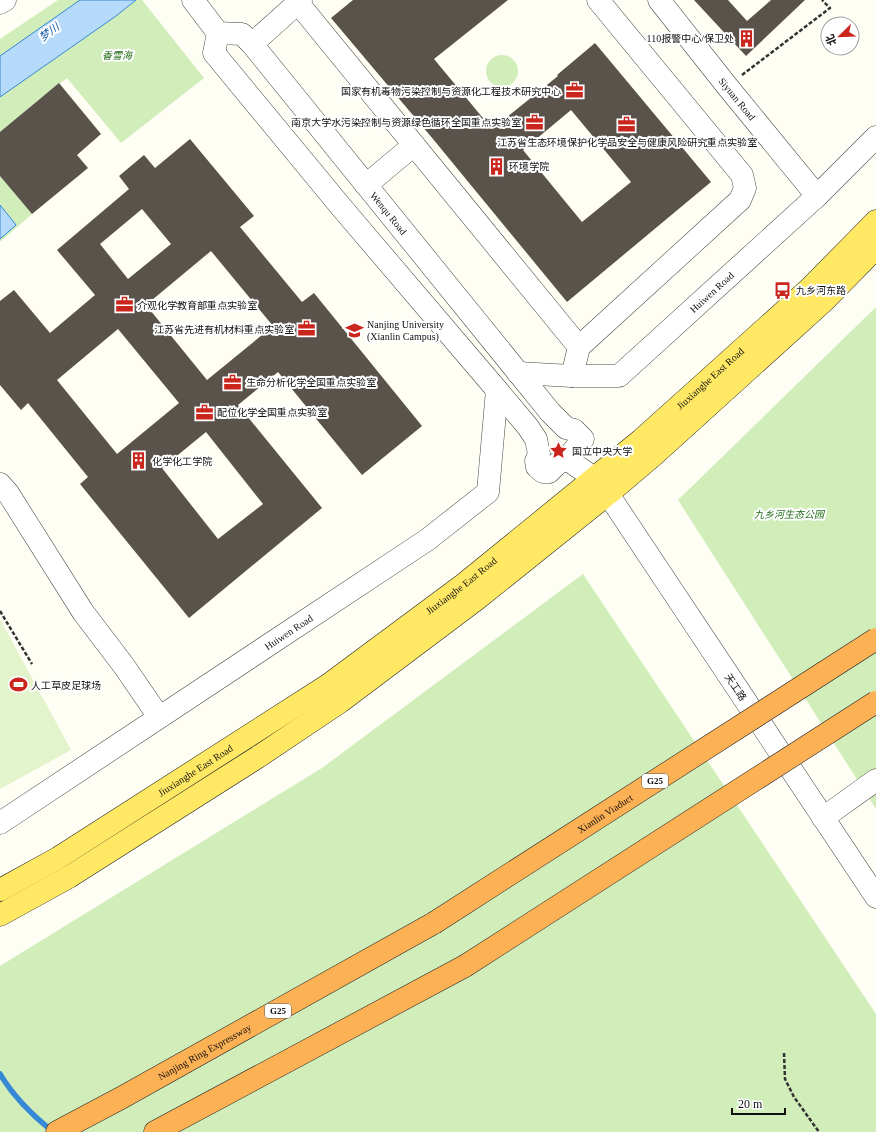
<svg xmlns="http://www.w3.org/2000/svg" width="876" height="1132" font-family="'Times New Roman','Noto Sans SC',serif">
	<style>
		.green { fill: #d0edba }
		.pitch { fill: #e3f4cd }
		.water { fill: #b5dafa; stroke: #3788d6 }
		.lines { fill: none; stroke-linecap: round; stroke-linejoin: round }
		.stream { stroke: #3788d6; stroke-width: 5.5 }
		.building { fill: #5a534c; fill-rule: evenodd }
		.minor-casing { stroke: #444; stroke-width: 23 }
		.major-casing { stroke: #222; stroke-width: 23 }
		.highway-casing { stroke: #222; stroke-width: 23 }
		.path { stroke: #333; stroke-width: 2.5; stroke-dasharray: 4 2; stroke-linecap: butt }
		.minor { stroke: #fff; stroke-width: 22 }
		.major { stroke: #ffe864; stroke-width: 22 }
		.highway { stroke: #fdb155; stroke-width: 22 }
		.highway-bridge-casing { stroke: #222; stroke-width: 23; stroke-linecap: butt }
		.highway-bridge { stroke: #fdb155; stroke-width: 22 }
		.labels { text-anchor: middle; stroke-width: 4; stroke-linejoin: round; paint-order: stroke }
		.shield { fill: #fff; stroke: #585858; stroke-width: 1 }
		.shield-label { font-size: 9px; font-weight: bold; fill: #111 }
		.poi-label { font-size: 10px; fill: #111; stroke: #fff; text-anchor: start }
		.park-label { font-size: 10px; font-style: italic; fill: #256e1b; stroke: #fff }
		.street-label { font-size: 10px; fill: #111; stroke: #fff }
		.water-label { font-size: 11px; font-style: italic; fill: #105aad; stroke: #fff }
	</style>
	<rect width="100%" height="100%" fill="#fffef4"/>
	<g class="green">
		<polygon points="58,0 142,0 204,78 121,143 67,78 38,100 0,133 0,39"/>
		<circle cx="502" cy="71" r="16"/>
		<polygon points="0,176 32,214 0,242"/>
		<polygon points="876,307 876,809 678,500"/>
		<polygon points="583,574 876,1014 876,1132 0,1132 0,966 322,768"/>
	</g>
	<polygon class="pitch" points="0,619 71,750 0,789"/>
	<g class="water">
		<polygon points="80,0 136,0 116,16 0,97 0,56"/>
		<polygon points="0,205 16,225 0,239"/>
	</g>
	<g class="lines">
		<path class="stream" d="M0,1074c13,22 32,41 52,57"/>
	</g>
	<g class="building">
		<path d="M353,0h155l-74,59 58,70 66,-53 -1,-1 38,-32 116,139 -144,120 -134,-163 -102,-121zM571,110l60,72 -49,40 -59,-72z"/>
		<polygon points="694,0 728,0 747,21 771,0 805,0 746,56"/>
		<polygon points="59,83 101,134 77,155 88,168 32,214 0,176 0,132"/>
		<path d="M190,139l64,77 -14,11 62,75 12,-9 108,133 -60,49 -84,-103 -40,33 84,103 -133,110 -109,-134 8,-7 -60,-74 -7,7 -21,-25v-84l14,-11 36,43 45,-38 -38,-45 72,-61 -10,-13 25,-21 11,13zM142,209l29,35 -43,35 -28,-35zM211,251l62,75 -66,54 -61,-75zM118,329l61,74 -62,51 -60,-74zM206,432l57,72 -45,35 -56,-71z"/>
	</g>
	<g class="lines">
		<defs>
			<g id="minor">
				<path id="s1" d="M193,0l25,33 24,1 10,10 298,368 16,16 8,2 9,9 -10,12 -5,9 -10,3 -9,9h-6l-6,-5 -1,-6 3,-7 -3,-15 -8,-12 -31,-37 -155,-182 -128,-155 4,-20"/>
				<path id="s2" d="M659,0l68,86 90,110"/>
				<polyline points="0,3 5,0"/>
				<polyline points="298,3 579,347"/>
				<polyline points="252,44 301,0"/>
				<polyline points="366,185 414,145"/>
				<path id="s3" d="M518,373l54,3h47l198,-180 59,-59"/>
				<polyline points="572,376 579,347 740,200 745,188 742,175 598,0"/>
				<polyline points="568,460 594,478 608,494 876,897"/>
				<polyline points="0,484 8,493 83,612 124,666 159,717"/>
				<polyline points="823,818 876,780"/>
				<path id="s4" d="M0,823l427,-283 61,-48 9,-102"/>
			</g>
			<g id="major">
				<path id="s5" d="M0,890l58,-32 270,-173 136,-101 177,-144 169,-152 66,-67"/>
				<polyline points="0,915 69,877 258,757 340,702 477,599 608,494 655,454 824,301 876,248"/>
			</g>
			<g id="highway">
				<path id="s6" d="M57,1132l64,-34 313,-175"/>
				<polyline points="155,1132 465,966"/>
			</g>
		</defs>
		<use href="#minor" class="minor-casing"/>
		<use href="#major" class="major-casing"/>
		<use href="#highway" class="highway-casing"/>
		<g class="path">
			<polyline points="742,75 830,8 822,0"/>
			<polyline points="0,611 32,664"/>
			<polyline points="784,1053 785,1079 794,1097 819,1132"/>
		</g>
		<use href="#minor" class="minor"/>
		<use href="#major" class="major"/>
		<use href="#highway" class="highway"/>
		<defs>
			<g id="highway-bridge">
				<path id="s7" d="M434,923l442,-284"/>
				<polyline points="465,966 876,702"/>
			</g>
		</defs>
		<use href="#highway-bridge" class="highway-bridge-casing"/>
		<use href="#highway-bridge" class="highway-bridge"/>
	</g>
	<defs>
		<symbol id="building-bare" viewBox="-9 -9 18 18"><path d="M-4-6H4V6H1V3H-1V6H-4ZM-2.5-4.3h1.7v1.8h-1.7ZM.8-4.3h1.7v1.8H.8ZM-2.5-1h1.7V.8h-1.7ZM.8-1h1.7V.8H.8Z" fill="#cb261e" stroke="#fff" stroke-width="2.5" paint-order="stroke"/></symbol>
		<symbol id="office-bare" viewBox="-9 -9 18 18"><path d="M-6-3h4V-5.5h4V-3h4V5H-6ZM-1-4.5V-3h2v-1.5ZM-6 0V1H6V0Z" fill="#cb261e" stroke="#fff" stroke-width="2.5" paint-order="stroke"/></symbol>
		<symbol id="bus-bare" viewBox="-9 -9 18 18"><path d="M-5-6H5V4H4V6H2V4H-2V6H-4V4H-5ZM-3.5-4V0h7V-4ZM-3.5 1.2v1.5H-2V1.2ZM2 1.2v1.5H3.5V1.2Z" fill="#cb261e" stroke="#fff" stroke-width="2.5" paint-order="stroke"/></symbol>
		<symbol id="university-bare" viewBox="-9 -9 18 18"><path d="M0-5L7-2L0 1L-7-2ZM-4 1L0 2.5L4 1V4Q0 6-4 4Z" fill="#cb261e" stroke="#fff" stroke-width="2.5" paint-order="stroke"/></symbol>
		<symbol id="sight-bare" viewBox="-9 -9 18 18"><path d="M0-6L1.8-2.2L6-1.7L2.9 1.2L3.7 5.4L0 3.3L-3.7 5.4L-2.9 1.2L-6-1.7L-1.8-2.2Z" fill="#cb261e" stroke="#fff" stroke-width="2.5" paint-order="stroke"/></symbol>
		<symbol id="stadium-bare" viewBox="-9 -9 18 18"><path d="M0-5a6.5 5 0 1 0 0 10a6.5 5 0 1 0 0-10ZM-3.5-1.8h7v3.6h-7Z" fill="#cb261e" stroke="#fff" stroke-width="2.5" paint-order="stroke"/></symbol>
	</defs>
	<g fill-rule="evenodd">
		<use href="#building-bare" x="734" y="26" width="25" height="25"/>
		<use href="#office-bare" x="562" y="78" width="25" height="25"/>
		<use href="#office-bare" x="522" y="110" width="25" height="25"/>
		<use href="#office-bare" x="614" y="112" width="25" height="25"/>
		<use href="#building-bare" x="484" y="154" width="25" height="25"/>
		<use href="#bus-bare" x="770" y="278" width="25" height="25"/>
		<use href="#office-bare" x="112" y="292" width="25" height="25"/>
		<use href="#office-bare" x="294" y="316" width="25" height="25"/>
		<use href="#university-bare" x="342" y="318" width="25" height="25"/>
		<use href="#office-bare" x="220" y="370" width="25" height="25"/>
		<use href="#office-bare" x="192" y="400" width="25" height="25"/>
		<use href="#sight-bare" x="546" y="438" width="25" height="25"/>
		<use href="#building-bare" x="126" y="448" width="25" height="25"/>
		<use href="#stadium-bare" x="6" y="672" width="25" height="25"/>
	</g>
	<g class="labels">
		<g class="shield">
			<rect x="642" y="774" width="26" height="14" rx="3"/>
			<rect x="265" y="1004" width="26" height="14" rx="3"/>
		</g>
		<g class="shield-label">
			<text x="655" y="784">G25</text>
			<text x="278" y="1014">G25</text>
		</g>
		<g class="poi-label">
			<text x="734" y="42" text-anchor="end">110报警中心/保卫处</text>
			<text x="561" y="95" text-anchor="end">国家有机毒物污染控制与资源化工程技术研究中心</text>
			<text x="521" y="126" text-anchor="end">南京大学水污染控制与资源绿色循环全国重点实验室</text>
			<text x="627" y="146" text-anchor="middle">江苏省生态环境保护化学品安全与健康风险研究重点实验室</text>
			<text x="509" y="170">环境学院</text>
			<text x="796" y="294">九乡河东路</text>
			<text x="137" y="309">介观化学教育部重点实验室</text>
			<text x="367" y="328">Nanjing University<tspan x="367" dy="12">(Xianlin Campus)</tspan></text>
			<text x="294" y="333" text-anchor="end">江苏省先进有机材料重点实验室</text>
			<text x="246" y="386">生命分析化学全国重点实验室</text>
			<text x="217" y="416">配位化学全国重点实验室</text>
			<text x="572" y="455">国立中央大学</text>
			<text x="152" y="465">化学化工学院</text>
			<text x="31" y="689">人工草皮足球场</text>
		</g>
		<g class="park-label">
			<text x="117" y="59">香雪海</text>
			<text x="789" y="518">九乡河生态公园</text>
		</g>
		<g class="street-label">
			<text dy="4" stroke="none"><textPath href="#s2" startOffset="126">Siyuan Road</textPath></text>
			<text dy="4" stroke="none"><textPath href="#s1" startOffset="297">Wenqu Road</textPath></text>
			<text dy="4" stroke="none"><textPath href="#s3" startOffset="226">Huiwen Road</textPath></text>
			<text dy="4" stroke="none"><textPath href="#s5" startOffset="877">Jiuxianghe East Road</textPath></text>
			<text dy="4" stroke="none"><textPath href="#s5" startOffset="553">Jiuxianghe East Road</textPath></text>
			<text dy="4" stroke="none"><textPath href="#s4" startOffset="346">Huiwen Road</textPath></text>
			<text transform="translate(736 687) rotate(56)" y="4">天工路</text>
			<text dy="4" stroke="none"><textPath href="#s5" startOffset="229">Jiuxianghe East Road</textPath></text>
			<text dy="4" stroke="none"><textPath href="#s7" startOffset="203">Xianlin Viaduct</textPath></text>
			<text dy="4" stroke="none"><textPath href="#s6" startOffset="168">Nanjing Ring Expressway</textPath></text>
		</g>
		<g class="water-label">
			<text transform="translate(49 32) rotate(-36)" y="4">梦川</text>
		</g>
	</g>
	<g transform="translate(840 36) rotate(247)"><circle r="19" fill="#ffffff" stroke="#a0a0a0"/>
	<path d="M0-3L7 15L0 10L-7 15Z" fill="#cb261e"/>
	<text y="-6" font-size="11" font-weight="bold" text-anchor="middle" fill="#111111">北</text>
	</g>
	<path d="M732 1108v6h53v-6" fill="none" stroke="#111111" stroke-width="2"/>
	<text x="738" y="1108" font-size="12" fill="#111111" stroke="#ffffff" stroke-width="3" paint-order="stroke">20 m</text>
</svg>
